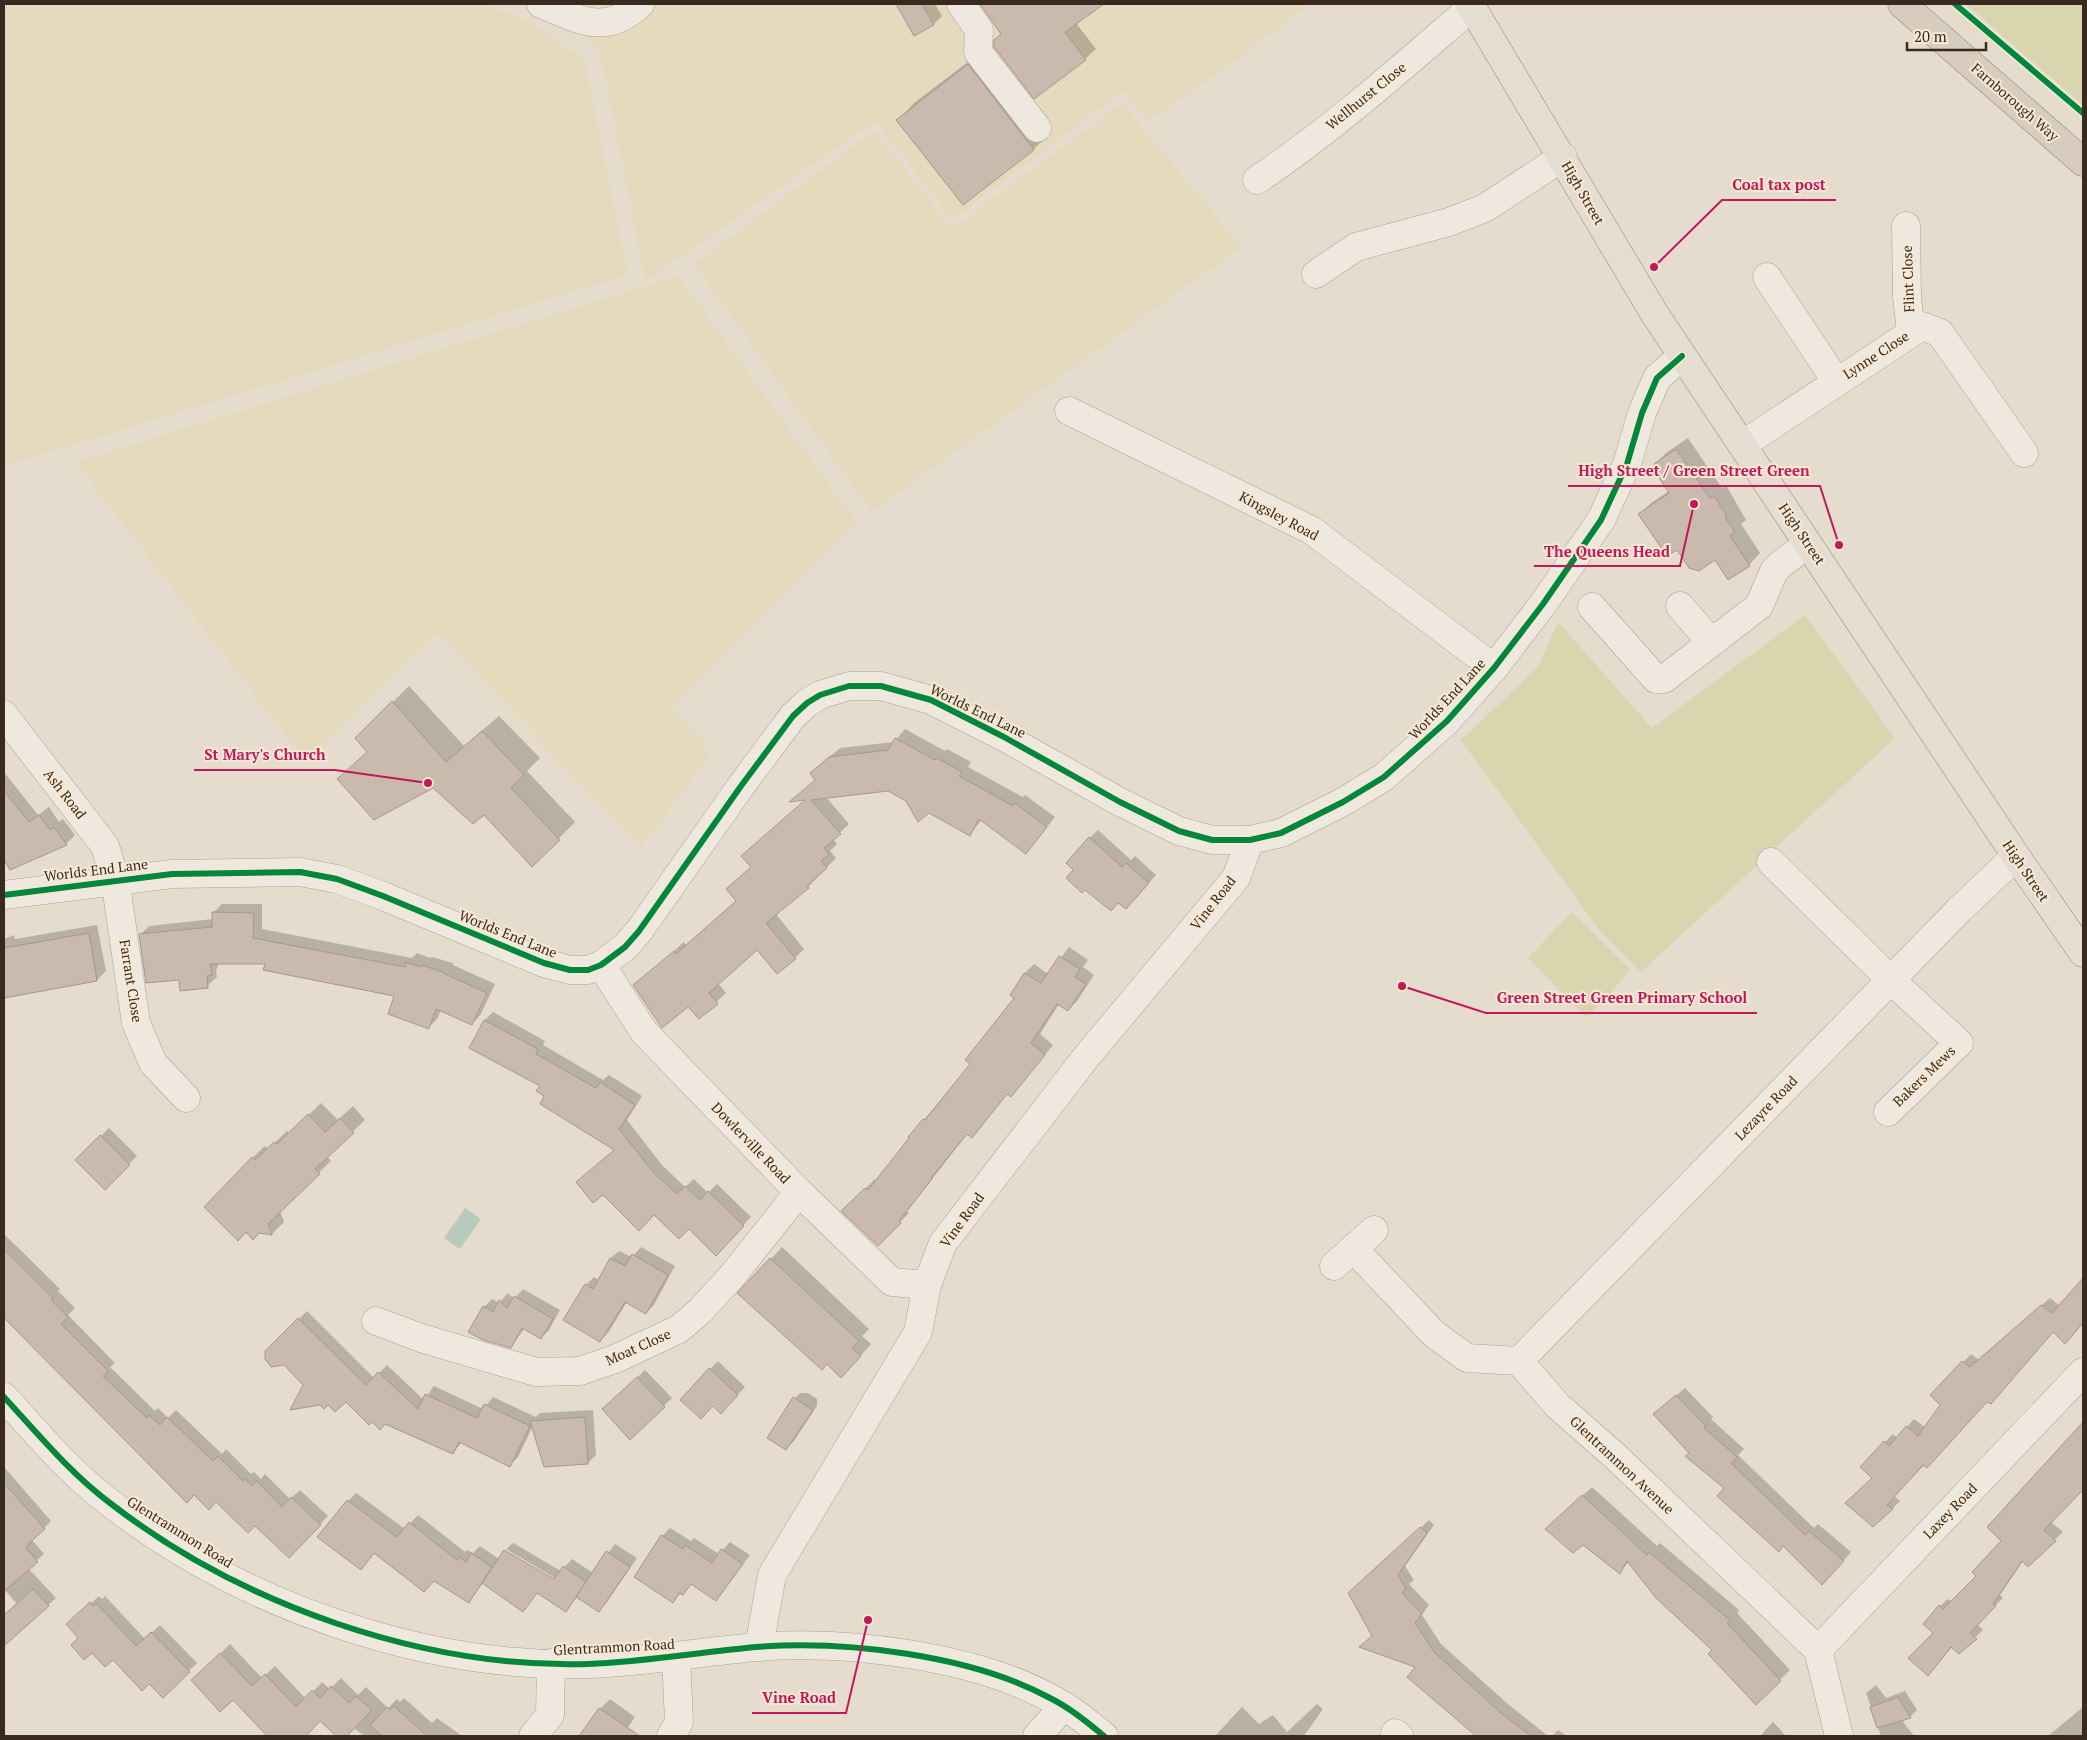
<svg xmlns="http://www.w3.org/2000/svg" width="2087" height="1740" font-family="'PT Serif',serif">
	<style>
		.farmland { fill: #e6dabe }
		.green { fill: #d8d5af }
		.water { fill: #b8cabe }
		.shadow { fill: #0003 }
		.building { fill: #cabaae; stroke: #a6978d }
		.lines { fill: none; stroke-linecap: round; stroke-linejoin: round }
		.minor-casing { stroke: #aba196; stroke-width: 29 }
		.major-casing { stroke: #91877d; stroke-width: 29 }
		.highway-casing { stroke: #91877d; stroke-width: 29 }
		.minor { stroke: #eee8df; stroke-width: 28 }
		.major { stroke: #e5ddd1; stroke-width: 28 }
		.highway { stroke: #d8ccbe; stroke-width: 28 }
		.cycleway-casing { stroke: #f7e9d3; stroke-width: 9 }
		.cycleway { stroke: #00873e; stroke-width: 6 }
		.labels { text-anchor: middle; stroke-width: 4; stroke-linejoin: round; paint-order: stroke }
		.street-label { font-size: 14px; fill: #3a291e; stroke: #f7e9d3 }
		.leader { fill: none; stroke: #c2185b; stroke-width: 2 }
		.callout-dot { fill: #c2185b; stroke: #f7e9d3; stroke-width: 2 }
		.callout-label { font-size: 15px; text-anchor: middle; font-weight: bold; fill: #c2185b; stroke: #f7e9d3; stroke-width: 4; stroke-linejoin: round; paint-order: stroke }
	</style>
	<rect width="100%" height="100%" fill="#e6dcce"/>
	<g class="farmland">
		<polygon points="4,4 483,4 534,24 585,61 628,275 4,466"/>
		<polygon points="541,4 1310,4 1226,68 1149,121 1123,91 953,220 875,121 645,282 600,50"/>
		<polygon points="1122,103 1242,247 871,512 694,264 875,130 952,229"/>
		<polygon points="678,276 856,521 671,709 712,752 641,848 439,633 305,760 75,462"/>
	</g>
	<g class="green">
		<polygon points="1966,4 2083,4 2083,105"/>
		<polygon points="1805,615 1895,738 1641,972 1600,931 1461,740 1538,667 1558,622 1652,728"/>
		<polygon points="1572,912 1631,970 1587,1018 1528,958"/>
	</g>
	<polygon class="water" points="465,1208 481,1219 460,1249 444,1238"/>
	<g class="shadow">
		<polygon points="897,4 935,4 942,16 934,24 915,34"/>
		<polygon points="982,4 1100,4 1076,23 1096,49 1085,59 1034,97 1002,34"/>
		<polygon points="985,49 1050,133 1034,149 963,204 898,120 914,103"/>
		<polygon points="1688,438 1722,488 1726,485 1746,520 1741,524 1760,553 1749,565 1677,548 1640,514 1651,503 1669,491 1655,464 1667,452"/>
		<polygon points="409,686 464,746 499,716 540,758 527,771 575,822 532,865 484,813 433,787 339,779 368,751 356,738"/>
		<polygon points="905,729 945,751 947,749 971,762 968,767 1023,797 1025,795 1055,817 1026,853 982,819 970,834 889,790 826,797 849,824 833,839 837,844 830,851 836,858 808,887 776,914 804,949 795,958 757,948 718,983 726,993 699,1018 688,1005 634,986 684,942 686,945 737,900 752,866 807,799 816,779 811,773 821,764 840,748 894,742"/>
		<polygon points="4,772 38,815 49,807 59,822 63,819 75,835 66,844 10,868 6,861 4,862"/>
		<polygon points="1098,830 1131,860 1135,856 1156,875 1134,900 1075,869 1090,838"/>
		<polygon points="222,904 262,904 262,929 412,958 417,953 430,958 432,957 453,963 453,965 495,984 481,1014 472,1024 441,1009 438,1018 429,1027 396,995 266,963 220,962 216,970 217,977 207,986 180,978 140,935 149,926 213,919 213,913"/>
		<polygon points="97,925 106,971 97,980 4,998 4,939 14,935 15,939"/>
		<polygon points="1069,947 1088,960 1083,967 1094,975 1077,1001 1068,1010 1059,1004 1040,1034 1053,1045 1020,1086 1011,1095 1008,1093 968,1133 907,1211 909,1213 878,1245 843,1211 875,1179 877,1181 911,1138 909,1137 972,1064 1016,998 1011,995 1025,973 1034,964 1048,974"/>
		<polygon points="493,1012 545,1041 543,1045 603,1080 609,1075 642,1096 627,1120 662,1165 685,1187 694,1179 708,1193 717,1184 751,1217 716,1254 615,1150 546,1095 541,1085 471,1047 485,1020"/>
		<polygon points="321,1103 338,1120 353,1106 365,1120 327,1156 331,1161 280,1211 284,1222 272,1234 258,1232 252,1158 265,1146 268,1149 287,1131 290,1133"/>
		<polygon points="109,1128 137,1156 105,1188 77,1160"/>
		<polygon points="4,1234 60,1289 58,1291 75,1308 68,1315 115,1363 110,1367 155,1411 158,1408 168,1418 176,1410 222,1454 226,1449 251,1474 254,1472 261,1479 265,1474 290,1499 300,1490 328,1516 289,1557 255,1524 216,1500 194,1494 187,1502 4,1315"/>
		<polygon points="641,1247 675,1266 654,1305 646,1313 627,1302 608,1333 600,1341 586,1285 594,1277 599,1280 611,1258 619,1251 632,1257"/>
		<polygon points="782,1247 869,1329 862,1336 871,1344 856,1361 827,1363 739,1293"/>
		<polygon points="2083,1280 2083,1323 2073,1334 2053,1331 1998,1394 1988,1400 1894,1496 1900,1501 1892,1509 1847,1503 1873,1477 1885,1442 1893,1434 1897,1438 1914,1419 1926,1428 1942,1405 1931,1395 1971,1354 1979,1360 2050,1298 2060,1306"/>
		<polygon points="523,1289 560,1310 549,1330 541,1338 525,1328 511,1347 484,1307 492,1299 499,1303 508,1293 514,1299"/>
		<polygon points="307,1311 374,1378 387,1365 424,1400 434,1386 483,1409 493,1397 536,1417 540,1413 593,1410 596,1455 588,1463 533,1426 518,1457 510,1465 462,1442 453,1453 385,1422 372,1420 346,1400 305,1385 285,1364 266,1352"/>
		<polygon points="718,1361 745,1387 729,1404 713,1405 710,1369"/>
		<polygon points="645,1370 672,1398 664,1406 611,1402"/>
		<polygon points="1685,1388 1713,1417 1711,1419 1744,1449 1738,1455 1814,1528 1818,1524 1851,1552 1830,1576 1725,1488 1655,1414"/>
		<polygon points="800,1393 808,1393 817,1399 817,1406 794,1441 786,1449 792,1401"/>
		<polygon points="2083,1423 2083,1489 2051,1522 2063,1532 2028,1565 2023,1561 2000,1595 2003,1598 1977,1624 1983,1630 1959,1653 1952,1647 1928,1675 1940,1606 1948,1599 1952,1602 1978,1575 2003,1541 1989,1527"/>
		<polygon points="4,1467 51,1521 32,1540 44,1554 28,1568 56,1598 8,1641 4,1636 4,1615 17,1604 4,1589"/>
		<polygon points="1592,1487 1657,1546 1660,1543 1739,1610 1737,1613 1790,1670 1756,1703 1714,1650 1629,1562 1619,1572 1556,1520"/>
		<polygon points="356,1493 405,1529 418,1515 465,1552 467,1550 473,1553 480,1546 499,1559 559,1584 560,1581 506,1549 513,1543 561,1571 572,1559 593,1573 615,1544 637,1558 607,1602 599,1610 578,1596 566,1610 538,1592 523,1611 484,1582 468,1602 435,1580 375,1552 361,1569 348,1501"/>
		<polygon points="1429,1520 1434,1525 1405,1566 1414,1580 1409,1584 1429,1605 1422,1615 1441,1644 1509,1705 1548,1736 1479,1736 1409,1677 1417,1667 1373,1636 1358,1586"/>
		<polygon points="670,1528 691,1541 694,1538 719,1554 730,1542 750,1555 716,1600 693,1583 672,1601 662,1536"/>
		<polygon points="99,1596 102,1599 105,1596 145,1639 160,1625 197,1663 163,1696 149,1682 80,1638 76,1617"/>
		<polygon points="230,1644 262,1678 275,1666 306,1699 322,1682 330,1689 341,1678 358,1695 366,1687 388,1708 397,1699 400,1702 404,1698 432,1723 437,1718 462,1736 364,1736 354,1728 346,1736 338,1736 320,1720 304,1736 269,1736 233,1698 202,1671"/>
		<polygon points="1876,1685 1886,1698 1905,1691 1917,1710 1910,1717 1901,1719 1914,1736 1881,1736 1866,1693"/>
		<polygon points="610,1699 635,1717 622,1736 581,1736 600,1709"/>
		<polygon points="1317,1704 1323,1709 1304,1736 1215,1736 1242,1707 1259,1724 1273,1715 1287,1732"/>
		<polygon points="2083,1707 2083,1736 2048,1736"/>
		<polygon points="1773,1722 1786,1736 1761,1736 1765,1730"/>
		<polygon points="1558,1730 1567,1736 1552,1736"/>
	</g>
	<g class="building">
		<polygon points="896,4 922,4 934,25 914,36"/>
		<polygon points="980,4 1104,4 1065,32 1086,60 1034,99 994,47 994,40 1001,34"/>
		<polygon points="968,64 1034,150 963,205 896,120"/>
		<polygon points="1676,449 1710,498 1714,496 1727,516 1725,517 1735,532 1730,536 1750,566 1728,580 1715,560 1699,571 1689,568 1677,550 1667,556 1638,514 1669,493 1658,476 1661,474 1654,464"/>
		<polygon points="392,701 446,762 482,731 524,775 511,788 560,840 532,867 484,815 473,824 433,788 374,820 337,779 367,752 355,738"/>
		<polygon points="895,738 935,760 937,758 962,772 959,776 1013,806 1015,803 1047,827 1026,854 979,819 970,836 929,813 918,822 906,801 888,791 811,800 841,834 824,848 829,854 821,861 827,868 807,886 809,888 766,923 796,959 777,974 757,950 709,993 718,1004 699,1019 688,1007 662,1028 633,985 674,951 676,954 736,901 726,889 751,867 741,856 805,800 789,802 815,780 810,773 829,757 888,750"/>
		<polygon points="4,791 29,822 39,815 50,830 54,827 67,845 10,870 6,863 4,864"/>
		<polygon points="1089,837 1122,867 1126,863 1149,883 1126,909 1118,903 1111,911 1085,890 1082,893 1066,878 1073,870 1066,863"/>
		<polygon points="212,912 254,913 253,938 405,967 406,962 420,967 422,965 445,973 445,974 487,993 472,1025 436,1009 429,1029 388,1014 394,996 263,970 265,964 210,964 212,975 207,976 208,988 180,991 179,980 146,983 139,934 212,927"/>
		<polygon points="89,933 97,981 4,998 4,948"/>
		<polygon points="1059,956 1080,969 1075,977 1086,984 1068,1011 1057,1004 1031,1043 1045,1055 1011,1097 1007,1094 972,1138 967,1134 931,1178 932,1179 899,1221 901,1223 878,1246 841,1211 865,1188 868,1190 909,1138 908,1137 923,1119 925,1120 970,1064 965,1060 1014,998 1010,995 1024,973 1041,983"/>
		<polygon points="484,1020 538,1049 536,1054 596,1088 600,1082 635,1105 619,1129 654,1173 677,1194 685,1186 700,1200 708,1191 744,1226 716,1256 689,1229 679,1239 654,1215 639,1231 603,1195 593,1203 576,1182 614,1150 540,1104 544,1096 536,1091 540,1086 469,1048"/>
		<polygon points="308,1114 325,1132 340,1118 354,1133 315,1169 320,1174 268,1224 272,1235 259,1233 253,1240 246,1232 238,1241 204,1207 252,1157 255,1160 274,1142 277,1144"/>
		<polygon points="100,1135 130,1165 105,1190 75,1160"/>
		<polygon points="4,1249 53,1298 51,1300 68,1317 61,1324 108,1371 103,1376 147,1418 149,1415 160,1425 167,1417 213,1461 218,1456 243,1481 245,1479 252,1486 257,1481 282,1507 291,1497 321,1525 289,1558 255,1526 248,1533 216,1502 209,1510 194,1495 187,1503 4,1318"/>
		<polygon points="632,1254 668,1275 646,1314 625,1302 600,1342 563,1320 585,1284 593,1289 610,1258 625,1266"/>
		<polygon points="770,1258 859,1341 852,1348 861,1356 841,1378 827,1364 822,1370 737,1293"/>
		<polygon points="2083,1278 2083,1323 2065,1344 2053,1332 1991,1404 1987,1402 1927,1468 1923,1465 1887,1505 1893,1509 1873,1527 1845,1503 1872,1478 1860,1467 1884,1441 1889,1446 1906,1426 1918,1436 1940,1405 1930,1395 1962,1361 1970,1367 2041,1305 2052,1313"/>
		<polygon points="514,1296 553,1319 541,1339 522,1328 511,1348 483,1340 468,1332 483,1306 493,1312 499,1300 507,1308"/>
		<polygon points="298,1318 366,1385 378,1372 418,1409 425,1394 477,1418 484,1404 530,1426 510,1467 459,1442 453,1454 385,1424 380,1430 372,1422 369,1425 346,1402 335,1412 328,1405 324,1409 320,1405 290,1410 303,1385 284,1365 271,1367 265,1359 265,1351"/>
		<polygon points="709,1368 738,1395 721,1414 713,1406 701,1419 680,1400"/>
		<polygon points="637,1377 665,1407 630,1440 602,1409"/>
		<polygon points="1676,1395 1706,1426 1704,1428 1737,1457 1731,1463 1805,1535 1809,1531 1844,1561 1822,1585 1783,1546 1779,1552 1717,1496 1724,1488 1685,1456 1689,1453 1653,1414"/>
		<polygon points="793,1397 813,1410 786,1450 767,1438"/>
		<polygon points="585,1417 588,1464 544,1467 530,1421"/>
		<polygon points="2083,1422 2083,1490 2044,1530 2056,1541 2028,1567 2022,1561 1993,1604 1996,1606 1970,1633 1977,1639 1959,1654 1951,1647 1928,1676 1908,1658 1933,1633 1923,1624 1939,1605 1943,1609 1976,1576 1972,1572 2001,1541 1987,1527"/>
		<polygon points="4,1483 45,1529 27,1545 28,1546 26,1548 38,1562 4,1591"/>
		<polygon points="1582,1495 1647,1555 1649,1552 1731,1621 1727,1623 1781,1681 1756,1705 1708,1654 1712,1650 1656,1598 1627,1561 1620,1574 1583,1545 1573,1553 1545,1529"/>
		<polygon points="347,1500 397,1537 409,1522 457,1560 459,1557 466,1562 471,1553 492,1567 469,1603 434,1581 424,1592 374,1553 361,1570 317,1537"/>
		<polygon points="1420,1527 1427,1533 1398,1575 1406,1589 1402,1593 1422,1614 1415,1623 1434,1652 1501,1713 1531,1736 1476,1736 1407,1677 1415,1667 1359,1647 1372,1636 1348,1593"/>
		<polygon points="661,1535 683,1549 685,1545 712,1563 721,1549 743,1564 716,1601 691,1584 683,1595 679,1593 673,1603 634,1577"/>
		<polygon points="504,1550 554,1579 563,1566 586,1582 566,1612 537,1593 523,1612 482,1583"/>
		<polygon points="606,1551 630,1567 599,1612 576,1597"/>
		<polygon points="33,1589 49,1606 4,1646 4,1615"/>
		<polygon points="90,1602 93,1606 96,1603 136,1646 151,1632 190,1672 163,1698 149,1684 142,1691 113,1660 105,1667 92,1653 84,1660 71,1645 78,1638 66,1624"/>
		<polygon points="220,1653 252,1686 265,1674 296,1707 312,1690 320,1698 331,1686 349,1703 356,1696 372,1710 347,1736 336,1736 320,1721 306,1736 267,1736 233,1700 220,1712 191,1680"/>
		<polygon points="1898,1697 1911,1718 1877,1728 1870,1707"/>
		<polygon points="394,1706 427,1736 382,1736 370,1725 387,1707 390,1710"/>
		<polygon points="599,1708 640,1736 579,1736"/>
	</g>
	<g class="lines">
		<defs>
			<g id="minor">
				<path d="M541,4c38,15 64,33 99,0"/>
				<polyline points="961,4 979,30 978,52 1037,128"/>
				<path d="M1257,180c76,-51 145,-113 215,-173"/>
				<polyline points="1906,226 1907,297 1911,332"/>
				<polyline points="1316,274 1356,247 1449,222 1485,208 1563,157"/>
				<polyline points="1767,277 1836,381"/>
				<polyline points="1069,411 1311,530 1494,668"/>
				<polyline points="1742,445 1922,326 1940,333 2024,453"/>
				<polyline points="1680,606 1711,642"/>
				<polyline points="1592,607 1656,679 1664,679 1759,606 1774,571 1781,564 1808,544"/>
				<polyline points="4,715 105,846 115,879 136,1023 153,1063 186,1098"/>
				<polyline points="1771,862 1891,980 1959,1043 1888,1112"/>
				<polyline points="4,895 172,874 300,872 337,879 383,896 544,963 570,970 588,970 601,965 625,947 639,931 741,786 793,716 807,703 820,695 849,686 881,686 931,700 1004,737 1120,802 1179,831 1212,840 1250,840 1281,833 1343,802 1384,777 1447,721 1494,668 1543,604 1601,520 1627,464 1642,413 1657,378 1682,356"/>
				<polyline points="601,965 644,1032 799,1192 892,1282 927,1285"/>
				<polyline points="1353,1248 1434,1334 1467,1358 1519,1361 1558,1406 1616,1457 1818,1650 1839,1736"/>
				<polyline points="1334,1266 1374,1230"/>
				<polyline points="376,1321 421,1338 536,1372 580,1371 615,1359 679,1329 701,1310 732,1276 799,1192"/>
				<polyline points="1519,1361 1959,910 2016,856"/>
				<path d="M4,1397c34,37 66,76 106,106 130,101 313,166 478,161 56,-2 112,-12 168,-17 89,-7 215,8 294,51 20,10 37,24 54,38"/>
				<polyline points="759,1647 772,1575 918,1332 927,1285 943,1243 1087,1056 1236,878 1250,840"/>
				<polyline points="1818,1650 2083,1372"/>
				<polyline points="1395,1733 1399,1736"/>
				<polyline points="533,1736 550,1715 551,1663"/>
				<polyline points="671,1736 679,1722 676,1657"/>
				<polyline points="1037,1736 1064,1706"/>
			</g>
			<polyline id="major" points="1470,4 1654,313 2016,856 2083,953"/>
			<polyline id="highway" points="1902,4 2083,162"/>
		</defs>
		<use href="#minor" class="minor-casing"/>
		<use href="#major" class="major-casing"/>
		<use href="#highway" class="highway-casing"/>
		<use href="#minor" class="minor"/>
		<use href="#major" class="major"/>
		<use href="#highway" class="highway"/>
		<defs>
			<g id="cycleway">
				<polyline points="1955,4 2083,113"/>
				<polyline points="4,895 172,874 300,872 337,879 383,896 544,963 570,970 588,970 601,965 625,947 639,931 741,786 793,716 807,703 820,695 849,686 881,686 931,700 1004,737 1120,802 1179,831 1212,840 1250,840 1281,833 1343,802 1384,777 1447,721 1494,668 1543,604 1601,520 1627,464 1642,413 1657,378 1682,356"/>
				<path d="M4,1397c34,37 66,76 106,106 130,101 313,166 478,161 56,-2 112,-12 168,-17 89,-7 215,8 294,51 20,10 37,24 54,38"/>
			</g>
		</defs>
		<use href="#cycleway" class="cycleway-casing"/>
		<use href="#cycleway" class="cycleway"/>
	</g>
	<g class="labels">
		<g class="street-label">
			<text transform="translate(1366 96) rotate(-39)" y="5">Wellhurst Close</text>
			<text transform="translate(2015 102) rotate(41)" y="5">Farnborough Way</text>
			<text transform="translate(1583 193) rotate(60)" y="5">High Street</text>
			<text transform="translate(1908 279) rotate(-92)" y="5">Flint Close</text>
			<text transform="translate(1876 355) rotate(-33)" y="5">Lynne Close</text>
			<text transform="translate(1279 516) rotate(28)" y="5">Kingsley Road</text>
			<text transform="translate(1802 534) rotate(56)" y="5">High Street</text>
			<text transform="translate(1447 699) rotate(-47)" y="5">Worlds End Lane</text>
			<text transform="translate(978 711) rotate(26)" y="5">Worlds End Lane</text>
			<text transform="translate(65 794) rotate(52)" y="5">Ash Road</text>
			<text transform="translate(96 870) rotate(-7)" y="5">Worlds End Lane</text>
			<text transform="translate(2026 871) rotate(56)" y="5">High Street</text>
			<text transform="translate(1213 903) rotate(-52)" y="5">Vine Road</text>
			<text transform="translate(508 934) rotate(22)" y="5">Worlds End Lane</text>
			<text transform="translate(131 981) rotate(81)" y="5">Farrant Close</text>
			<text transform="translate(1924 1076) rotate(-44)" y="5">Bakers Mews</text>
			<text transform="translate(1766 1108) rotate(-46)" y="5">Lezayre Road</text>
			<text transform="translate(751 1143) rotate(46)" y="5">Dowlerville Road</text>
			<text transform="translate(962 1220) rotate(-54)" y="5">Vine Road</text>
			<text transform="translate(638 1347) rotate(-24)" y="5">Moat Close</text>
			<text transform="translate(1622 1465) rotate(43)" y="5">Glentrammon Avenue</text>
			<text transform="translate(1950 1511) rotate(-46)" y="5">Laxey Road</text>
			<text transform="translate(180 1532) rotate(32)" y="5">Glentrammon Road</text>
			<text transform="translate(614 1647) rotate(-3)" y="5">Glentrammon Road</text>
		</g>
	</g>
	<path class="leader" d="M1654 267L1722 200H1836M1839 545L1820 486H1568M1694 504L1680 566H1534M428 783L335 770H194M1402 986L1486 1013H1757M868 1620L846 1713H752"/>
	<g class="callout-dot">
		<circle cx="1654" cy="267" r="5"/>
		<circle cx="1839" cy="545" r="5"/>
		<circle cx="1694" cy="504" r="5"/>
		<circle cx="428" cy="783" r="5"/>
		<circle cx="1402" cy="986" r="5"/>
		<circle cx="868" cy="1620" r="5"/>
	</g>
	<g class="callout-label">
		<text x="1779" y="190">Coal tax post</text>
		<text x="1694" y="476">High Street / Green Street Green</text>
		<text x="1607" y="557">The Queens Head</text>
		<text x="265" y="760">St Mary's Church</text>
		<text x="1622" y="1003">Green Street Green Primary School</text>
		<text x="799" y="1703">Vine Road</text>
	</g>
	<rect width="2087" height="1740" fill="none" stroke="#3a291e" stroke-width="10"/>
	<path d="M1907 42v8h79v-8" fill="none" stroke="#3a291e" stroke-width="2.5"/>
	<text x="1914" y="42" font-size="15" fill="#3a291e" stroke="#f7e9d3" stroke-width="4" paint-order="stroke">20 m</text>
</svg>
